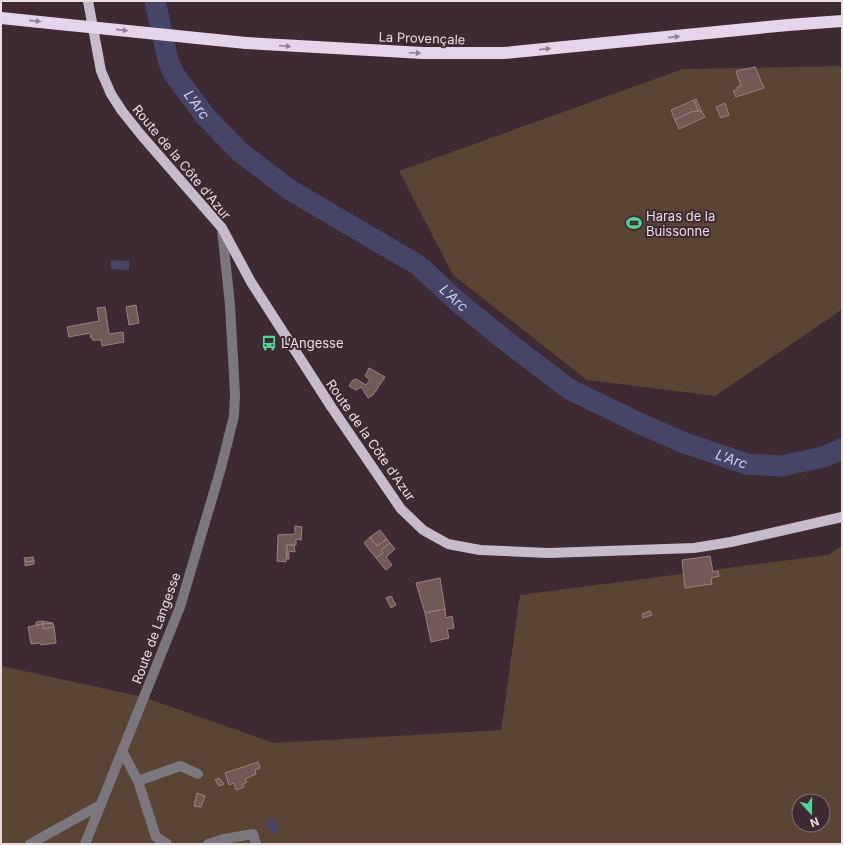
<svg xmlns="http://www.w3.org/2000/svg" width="843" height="845" font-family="Inter,sans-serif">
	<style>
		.green { fill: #5a4433; fill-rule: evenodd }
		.water { fill: #464568 }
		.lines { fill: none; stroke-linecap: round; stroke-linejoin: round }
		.river { stroke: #464568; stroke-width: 21 }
		.building { fill: #715956; stroke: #9c827f }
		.minor { stroke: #7c767e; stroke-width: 10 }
		.major { stroke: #c7bacb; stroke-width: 10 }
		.highway { stroke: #e5d5ea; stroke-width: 12 }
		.highway-bridge { stroke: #e5d5ea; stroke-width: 12 }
		.oneway { fill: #92808e }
		.labels { text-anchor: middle; stroke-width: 4; stroke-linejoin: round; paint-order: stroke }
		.street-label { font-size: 13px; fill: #e9dce1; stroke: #3e2a32 }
		.poi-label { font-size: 13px; fill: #e9dce1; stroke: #3e2a32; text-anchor: start }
		.water-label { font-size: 14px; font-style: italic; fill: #cecff6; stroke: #3e2a32 }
	</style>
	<rect width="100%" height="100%" fill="#3e2a32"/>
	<g class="green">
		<polygon points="839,66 842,69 842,306 840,311 715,396 587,380 453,275 399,171 683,69"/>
		<path d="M842,546v298h-841v-178l142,31 131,46 227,-13 19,-135 308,-40zM799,801h24v24h-24z"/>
	</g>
	<g class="water">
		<polygon points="111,260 129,261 129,270 111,269"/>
		<polygon points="272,817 280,829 273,834 265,822"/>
	</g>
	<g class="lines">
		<path class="river" id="s1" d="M155,1l13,59 6,14 32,43 34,35 50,38 128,75 40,37 52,42 59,45 74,36 42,18 61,21 36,2 41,-9 19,-8"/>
	</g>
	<g class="building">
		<polygon points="755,67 764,88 736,97 733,91 737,90 737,87 741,86 736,71"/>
		<polygon points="696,99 702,112 698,111 694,100"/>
		<polygon points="694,100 698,111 691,112 675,120 671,110"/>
		<polygon points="725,103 729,115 721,118 716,107"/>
		<polygon points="698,111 702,112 705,117 679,129 675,120 691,112"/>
		<polygon points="136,305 139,323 129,325 126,307"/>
		<polygon points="105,307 109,334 123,332 124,342 102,346 101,340 93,340 92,338 91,338 90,333 69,337 67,327 99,321 97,308"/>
		<polygon points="369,368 385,377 373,395 368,398 361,387 356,390 349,386 353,380 356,379 366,385 370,380 365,376"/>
		<polygon points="295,526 302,527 301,540 296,539 296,545 287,545 286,562 277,561 278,535 295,534"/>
		<polygon points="380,530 387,539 377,546 370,537"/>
		<polygon points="370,537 377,546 387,539 390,543 381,550 383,553 376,558 364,543"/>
		<polygon points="390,543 395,549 386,557 392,565 386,570 376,558 383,553 381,550"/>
		<polygon points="287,545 294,545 295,552 289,551 289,559 287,559"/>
		<polygon points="710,556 713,572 718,571 719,576 711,578 712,584 685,588 682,560"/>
		<polygon points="33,557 34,561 25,562 24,558"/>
		<polygon points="34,561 34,564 25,566 25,562"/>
		<polygon points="440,578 445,609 425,613 416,583"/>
		<polygon points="391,596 396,605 391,608 386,598"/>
		<polygon points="445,609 446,618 452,616 454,628 447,629 449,638 431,642 425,613"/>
		<polygon points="650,611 652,615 643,618 642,614"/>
		<polygon points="42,621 53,623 43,624"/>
		<polygon points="42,621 43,624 36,625 36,622"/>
		<polygon points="53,623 54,627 43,629 43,624"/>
		<polygon points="43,624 43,629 54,627 56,643 41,645 40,643 31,644 28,627"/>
		<polygon points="258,762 260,768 255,770 256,774 245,779 247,782 243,784 244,787 236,790 234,783 229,785 225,773"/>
		<polygon points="219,778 224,784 219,786 215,780"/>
		<polygon points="197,793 205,796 201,807 194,806"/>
	</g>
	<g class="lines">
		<g class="minor">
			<polyline points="122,751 138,781 180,766 198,774"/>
			<polyline points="138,781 156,837 167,844"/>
			<polyline points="30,844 100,805"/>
			<polyline points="85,844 180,607 221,468 234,416 235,394 230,305 222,229"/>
			<polyline points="208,844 224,839 253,834 256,844"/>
		</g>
		<polyline class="major" points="88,1 101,71 111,94 122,111 142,136 222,228 251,282 332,408 401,509 423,530 448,544 480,550 549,553 694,548 731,542 842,517"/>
		<g class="highway">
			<polyline points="1,18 69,25"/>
			<polyline points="246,43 423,53 504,53 788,25 842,21"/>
		</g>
		<polyline class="highway-bridge" points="69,25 246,43"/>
	</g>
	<defs><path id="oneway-solid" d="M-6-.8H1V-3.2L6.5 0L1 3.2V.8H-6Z"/></defs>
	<g class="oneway">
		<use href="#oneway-solid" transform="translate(35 21) rotate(6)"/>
		<use href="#oneway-solid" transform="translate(122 30) rotate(6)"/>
		<use href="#oneway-solid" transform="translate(674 37) rotate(-6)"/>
		<use href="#oneway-solid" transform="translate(285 46) rotate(4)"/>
		<use href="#oneway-solid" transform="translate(545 49) rotate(-6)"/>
		<use href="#oneway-solid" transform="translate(415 53) rotate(3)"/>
	</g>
	<defs>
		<symbol id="stadium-bare" viewBox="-9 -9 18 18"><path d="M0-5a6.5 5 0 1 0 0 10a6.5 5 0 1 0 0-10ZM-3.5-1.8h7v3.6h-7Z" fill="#53d396" stroke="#3e2a32" stroke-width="2.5" paint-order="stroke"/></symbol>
		<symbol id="bus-bare" viewBox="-9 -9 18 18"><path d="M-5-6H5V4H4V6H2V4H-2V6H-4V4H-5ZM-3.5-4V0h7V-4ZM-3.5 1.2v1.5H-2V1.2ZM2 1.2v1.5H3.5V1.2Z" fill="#53d396" stroke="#3e2a32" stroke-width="2.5" paint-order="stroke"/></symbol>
	</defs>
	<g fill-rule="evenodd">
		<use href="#stadium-bare" x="623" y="212" width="22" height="22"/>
		<use href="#bus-bare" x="258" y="332" width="22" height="22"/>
	</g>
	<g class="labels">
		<g class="street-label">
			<text transform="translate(422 38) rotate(2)" y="5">La Provençale</text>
			<text transform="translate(182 162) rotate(50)" y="5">Route de la Côte d'Azur</text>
			<text transform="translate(371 440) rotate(55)" y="5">Route de la Côte d'Azur</text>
			<text transform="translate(156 628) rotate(-70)" y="5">Route de Langesse</text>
		</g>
		<g class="poi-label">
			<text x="646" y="221">Haras de la<tspan x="646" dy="15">Buissonne</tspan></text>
			<text x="281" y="348">L'Angesse</text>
		</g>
		<g class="water-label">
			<text dy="5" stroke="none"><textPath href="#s1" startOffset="114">L'Arc</textPath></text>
			<text dy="5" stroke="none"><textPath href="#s1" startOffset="438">L'Arc</textPath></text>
			<text dy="5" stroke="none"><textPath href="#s1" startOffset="762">L'Arc</textPath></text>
		</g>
	</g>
	<rect width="843" height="845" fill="none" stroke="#e9dce1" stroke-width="4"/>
	<g transform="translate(811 813) rotate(159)"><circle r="19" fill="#3e2a32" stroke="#827178"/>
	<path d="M0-3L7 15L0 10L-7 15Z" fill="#53d396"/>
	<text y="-6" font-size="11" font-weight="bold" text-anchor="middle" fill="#e9dce1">N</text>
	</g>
</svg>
